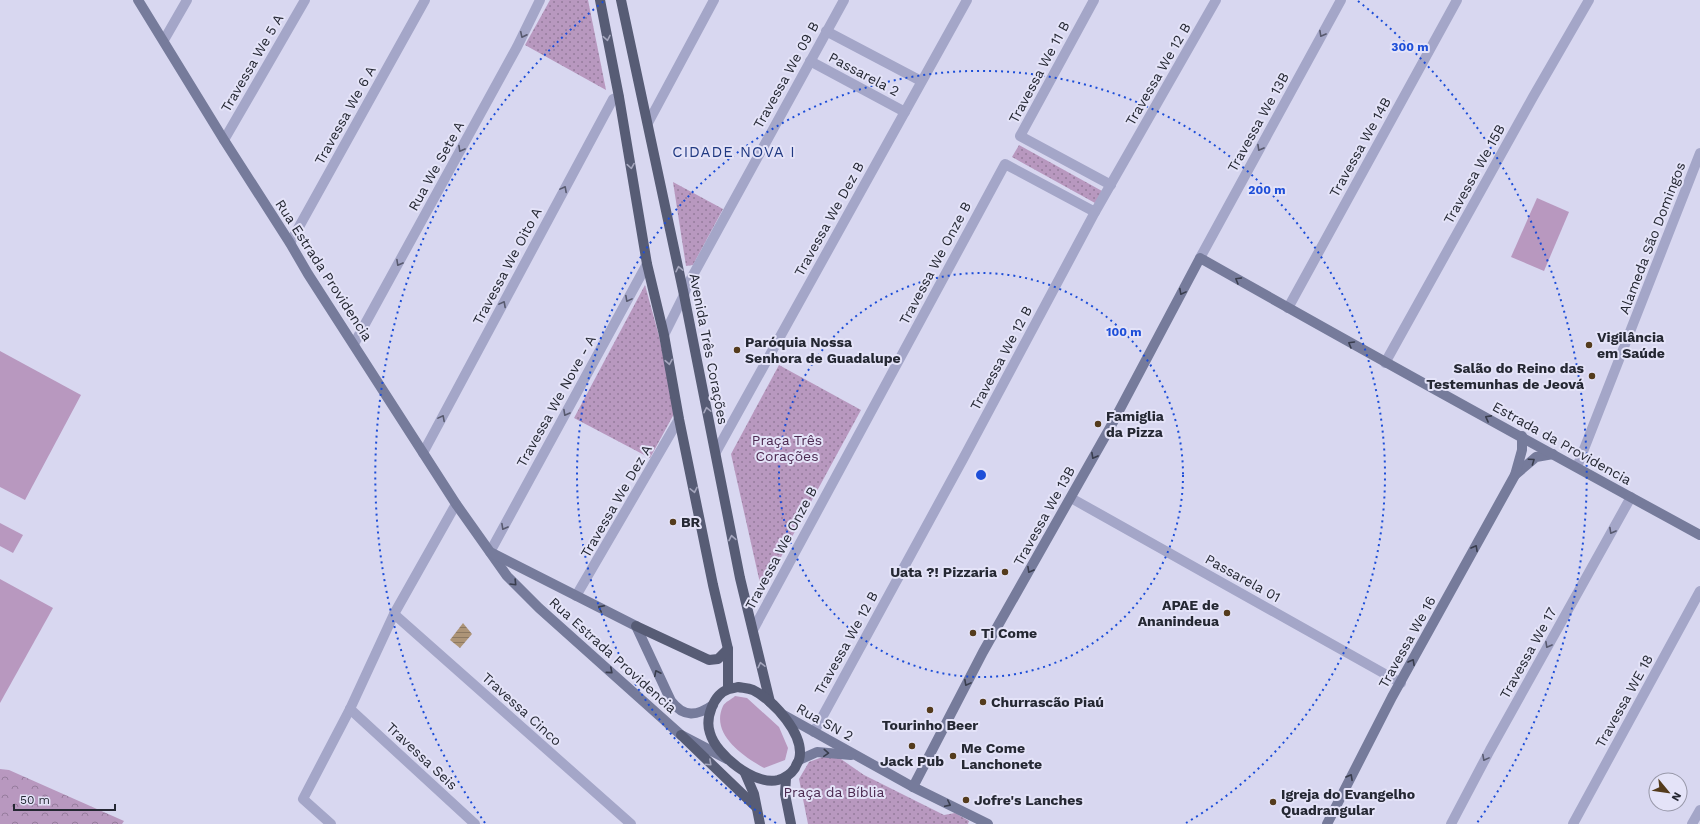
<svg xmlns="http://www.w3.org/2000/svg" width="1700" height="824" font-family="'Work Sans',sans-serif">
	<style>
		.grass { fill: #b898bf }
		.forest { fill: url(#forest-crowns) }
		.park { fill: url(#park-dots) }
		.water { fill: url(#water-rules) }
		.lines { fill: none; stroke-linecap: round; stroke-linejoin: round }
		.street { stroke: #a4a6c8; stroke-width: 10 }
		.secondary { stroke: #767b9b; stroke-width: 10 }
		.primary { stroke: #575c75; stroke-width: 10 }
		.oneway { stroke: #585a6f }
		.oneway2 { stroke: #a5a6bd }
		.oneway3 { stroke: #393d4d }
		.ring { fill: none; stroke: #1d4ed8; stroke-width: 2; stroke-dasharray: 2 4 }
		.poi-dot { fill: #543b1c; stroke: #e4e3f8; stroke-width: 1.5 }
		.labels { text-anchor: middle; stroke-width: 4; stroke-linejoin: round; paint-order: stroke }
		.street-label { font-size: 14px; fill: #252833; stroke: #e4e3f8 }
		.poi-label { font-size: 14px; font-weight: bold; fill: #252833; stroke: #e4e3f8; text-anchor: start }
		.park-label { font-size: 14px; fill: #4c2a51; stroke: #e4e3f8 }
		.neighbourhood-label { font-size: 15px; letter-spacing: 1px; fill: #203981; stroke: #e4e3f8 }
		.centre { fill: #1d4ed8; stroke: #e4e3f8; stroke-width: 2 }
		.ring-label { font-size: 12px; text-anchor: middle; font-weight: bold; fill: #1d4ed8; stroke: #e4e3f8; stroke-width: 4; stroke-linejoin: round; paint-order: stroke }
	</style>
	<defs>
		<pattern id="forest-crowns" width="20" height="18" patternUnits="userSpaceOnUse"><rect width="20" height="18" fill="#b898bf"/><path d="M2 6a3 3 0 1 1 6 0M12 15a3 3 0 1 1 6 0" fill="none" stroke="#957c9c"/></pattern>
		<pattern id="park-dots" width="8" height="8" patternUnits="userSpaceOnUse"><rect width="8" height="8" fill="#b898bf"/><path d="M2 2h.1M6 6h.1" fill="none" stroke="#957c9c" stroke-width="1.8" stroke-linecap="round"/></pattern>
		<pattern id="water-rules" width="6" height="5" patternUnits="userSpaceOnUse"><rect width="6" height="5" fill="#ad9477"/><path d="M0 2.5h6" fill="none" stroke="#8d7962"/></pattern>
	</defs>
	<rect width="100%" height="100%" fill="#d8d7f0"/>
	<g class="grass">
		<polygon points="1537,198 1569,212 1544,271 1511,257"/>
		<polygon points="0,351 81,395 25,500 0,487"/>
		<polygon points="0,523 23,535 13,553 0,546"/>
		<polygon points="0,579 53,608 0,703"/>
		<path d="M735,696l12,2 32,29 9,21 -3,12 -21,8c-21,-12 -54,-34 -41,-62 2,-4 9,-7 12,-10z"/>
	</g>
	<polygon class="forest" points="0,769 9,770 124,821 122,824 0,824"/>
	<g class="park">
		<polygon points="550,0 588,0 606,90 525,45"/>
		<polygon points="1019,145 1102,191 1095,203 1012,157"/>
		<polygon points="673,182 723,209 693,265 686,266"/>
		<polygon points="645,285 659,336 675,412 650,458 574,418"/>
		<polygon points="779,365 861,410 762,592 731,454"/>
		<polygon points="825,756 838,757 864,775 944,815 955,813 969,821 968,824 808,824 799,779 809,762"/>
	</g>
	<polygon class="water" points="463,623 472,634 460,648 450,640"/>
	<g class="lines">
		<g class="street">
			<polyline points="1094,0 1020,136 1111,185"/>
			<polyline points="826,31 921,81"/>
			<polyline points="164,40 187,0"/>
			<polyline points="810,61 905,112"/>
			<polyline points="648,123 714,0"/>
			<polyline points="224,140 305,0"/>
			<polyline points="290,243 425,0"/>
			<polyline points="1200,258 1341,0"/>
			<polyline points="1288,308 1457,0"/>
			<polyline points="664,335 684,295 687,286 844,0"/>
			<polyline points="354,344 517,47 540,0"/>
			<polyline points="1385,363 1533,97 1589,0"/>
			<polyline points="716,452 967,0"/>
			<polyline points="423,453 613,99 619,97"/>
			<polyline points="1577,467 1700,153"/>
			<polyline points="1071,498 1401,683"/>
			<polyline points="490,552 647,264"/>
			<polyline points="576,596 679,419"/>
			<polyline points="394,614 631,824"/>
			<polyline points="753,630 1005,164 1095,212"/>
			<polyline points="350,709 475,824"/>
			<polyline points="814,732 963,459 1095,212 1216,0"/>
			<polyline points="331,824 303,799 350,709 394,614 456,504"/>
			<polyline points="1451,824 1490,750 1631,497"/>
			<polyline points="1573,824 1700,591"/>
			<polyline points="1692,824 1700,810"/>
		</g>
		<g class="secondary">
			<polyline points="138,0 224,140 290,243 308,274 456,504 507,576 539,608 681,735 727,759"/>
			<polyline points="1515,475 1536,457 1553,454"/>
			<path d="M492,553l144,73 35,75c13,17 26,15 42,4"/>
			<polyline points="782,714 913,787 988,824"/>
			<polyline points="799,760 817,752 851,755"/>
			<path d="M913,787l70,-135 128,-226 89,-168c166,94 333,186 500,277"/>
			<polyline points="1327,824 1392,697 1515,475 1522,450 1522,436"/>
		</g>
		<g class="primary">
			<polyline points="600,0 619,97 647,264 664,335 679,419 713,585 728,649 728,689"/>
			<polyline points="621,0 684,295 740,578 770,702"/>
			<polyline points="636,626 709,660 718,659 728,649"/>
			<path d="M738,687c5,1 10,1 15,3 20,10 53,45 46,70 -1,2 -3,5 -4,8 -4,6 -10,10 -17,12 -23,6 -62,-25 -68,-47 -5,-14 3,-39 19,-44 3,-1 6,-1 9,-2z"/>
			<polyline points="681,735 756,807"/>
			<polyline points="745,773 754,794 760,824"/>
			<polyline points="786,778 785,794 791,824"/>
		</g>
	</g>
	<defs><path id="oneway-chevron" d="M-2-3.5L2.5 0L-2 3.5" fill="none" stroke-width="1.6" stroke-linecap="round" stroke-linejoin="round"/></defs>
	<g class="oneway">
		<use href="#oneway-chevron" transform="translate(1322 34) rotate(119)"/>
		<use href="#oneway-chevron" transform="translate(523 35) rotate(116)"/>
		<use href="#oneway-chevron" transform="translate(1260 148) rotate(119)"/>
		<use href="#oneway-chevron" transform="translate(461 149) rotate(119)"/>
		<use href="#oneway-chevron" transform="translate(564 189) rotate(-62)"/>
		<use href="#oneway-chevron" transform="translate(399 263) rotate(119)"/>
		<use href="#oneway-chevron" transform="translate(628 299) rotate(118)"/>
		<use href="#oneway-chevron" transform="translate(503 304) rotate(-62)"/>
		<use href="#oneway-chevron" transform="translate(566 413) rotate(119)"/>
		<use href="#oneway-chevron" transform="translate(442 418) rotate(-62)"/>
		<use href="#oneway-chevron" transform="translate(504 527) rotate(119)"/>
		<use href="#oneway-chevron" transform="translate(1612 531) rotate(119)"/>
		<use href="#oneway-chevron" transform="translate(1548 645) rotate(119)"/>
		<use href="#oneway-chevron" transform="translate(1485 758) rotate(118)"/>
	</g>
	<g class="oneway2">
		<use href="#oneway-chevron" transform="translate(607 38) rotate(79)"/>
		<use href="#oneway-chevron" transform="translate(631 166) rotate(81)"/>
		<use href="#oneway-chevron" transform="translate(679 269) rotate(-102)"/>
		<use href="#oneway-chevron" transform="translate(669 362) rotate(80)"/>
		<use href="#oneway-chevron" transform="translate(707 410) rotate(-102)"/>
		<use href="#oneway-chevron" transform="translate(694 490) rotate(78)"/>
		<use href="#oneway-chevron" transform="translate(732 538) rotate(-101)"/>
		<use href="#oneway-chevron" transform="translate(761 665) rotate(-103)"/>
		<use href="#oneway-chevron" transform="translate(709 763) rotate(43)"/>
	</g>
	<g class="oneway3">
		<use href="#oneway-chevron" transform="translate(1238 280) rotate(-150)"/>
		<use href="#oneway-chevron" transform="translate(1182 292) rotate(118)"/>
		<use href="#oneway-chevron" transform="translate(1351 344) rotate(-150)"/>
		<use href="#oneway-chevron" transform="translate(1488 418) rotate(-152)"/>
		<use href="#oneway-chevron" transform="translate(1094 456) rotate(119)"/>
		<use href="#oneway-chevron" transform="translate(1532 461) rotate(-35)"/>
		<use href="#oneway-chevron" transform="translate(1475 548) rotate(-61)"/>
		<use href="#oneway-chevron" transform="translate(1030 570) rotate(119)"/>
		<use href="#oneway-chevron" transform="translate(514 583) rotate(46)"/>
		<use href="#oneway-chevron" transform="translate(601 608) rotate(-154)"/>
		<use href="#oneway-chevron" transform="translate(1412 662) rotate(-61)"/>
		<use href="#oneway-chevron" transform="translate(610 671) rotate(41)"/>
		<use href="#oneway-chevron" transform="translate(657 673) rotate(-116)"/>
		<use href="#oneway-chevron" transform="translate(967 683) rotate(118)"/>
		<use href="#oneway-chevron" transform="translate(826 753) rotate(4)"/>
		<use href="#oneway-chevron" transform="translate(1350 777) rotate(-61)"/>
		<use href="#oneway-chevron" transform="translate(948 804) rotate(26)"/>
	</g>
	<g class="ring">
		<circle cx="981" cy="475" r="202"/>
		<path d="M776 823A404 404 0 1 1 1186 823"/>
		<path d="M485 823A606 606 0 0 1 604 1M1358 1A606 606 0 0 1 1477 823"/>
	</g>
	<g class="poi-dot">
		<circle cx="1589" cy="345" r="4"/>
		<circle cx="737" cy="350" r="4"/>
		<circle cx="1592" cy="376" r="4"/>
		<circle cx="1098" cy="424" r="4"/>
		<circle cx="673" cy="522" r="4"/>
		<circle cx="1005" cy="572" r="4"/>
		<circle cx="1227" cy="613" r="4"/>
		<circle cx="973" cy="633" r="4"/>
		<circle cx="983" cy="702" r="4"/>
		<circle cx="930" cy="710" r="4"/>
		<circle cx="912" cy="746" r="4"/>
		<circle cx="953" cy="756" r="4"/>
		<circle cx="966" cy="800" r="4"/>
		<circle cx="1273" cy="802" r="4"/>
	</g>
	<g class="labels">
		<g class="street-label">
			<text transform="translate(252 63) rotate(-60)" y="5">Travessa We 5 A</text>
			<text transform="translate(1039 72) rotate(-62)" y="5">Travessa We 11 B</text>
			<text transform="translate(864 74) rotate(28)" y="5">Passarela 2</text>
			<text transform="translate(1158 74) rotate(-60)" y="5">Travessa We 12 B</text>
			<text transform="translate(786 75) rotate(-61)" y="5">Travessa We 09 B</text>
			<text transform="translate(345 115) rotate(-61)" y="5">Travessa We 6 A</text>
			<text transform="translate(1258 122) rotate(-61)" y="5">Travessa We 13B</text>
			<text transform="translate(1360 147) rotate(-61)" y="5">Travessa We 14B</text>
			<text transform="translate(436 166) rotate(-61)" y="5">Rua We Sete A</text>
			<text transform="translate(1474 174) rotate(-61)" y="5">Travessa We 15B</text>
			<text transform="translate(829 219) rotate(-61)" y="5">Travessa We Dez B</text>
			<text transform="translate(1652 238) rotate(-69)" y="5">Alameda São Domingos</text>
			<text transform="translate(935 263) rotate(-62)" y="5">Travessa We Onze B</text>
			<text transform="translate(507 266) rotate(-62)" y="5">Travessa We Oito A</text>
			<text transform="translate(324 270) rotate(57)" y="5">Rua Estrada Providencia</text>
			<text transform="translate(709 349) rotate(79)" y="5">Avenida Três Corações</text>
			<text transform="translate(1001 358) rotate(-62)" y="5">Travessa We 12 B</text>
			<text transform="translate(556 401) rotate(-61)" y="5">Travessa We Nove - A</text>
			<text transform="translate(1562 443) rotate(29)" y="5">Estrada da Providencia</text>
			<text transform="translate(616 501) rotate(-60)" y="5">Travessa We Dez A</text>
			<text transform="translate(1044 516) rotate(-61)" y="5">Travessa We 13B</text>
			<text transform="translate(781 548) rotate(-62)" y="5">Travessa We Onze B</text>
			<text transform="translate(1243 578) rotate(29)" y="5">Passarela 01</text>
			<text transform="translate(1407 642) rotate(-61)" y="5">Travessa We 16</text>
			<text transform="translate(846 643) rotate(-61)" y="5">Travessa We 12 B</text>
			<text transform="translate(1528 653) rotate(-61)" y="5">Travessa We 17</text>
			<text transform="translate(613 655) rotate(42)" y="5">Rua Estrada Providencia</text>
			<text transform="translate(1624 701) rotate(-61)" y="5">Travessa WE 18</text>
			<text transform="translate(522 709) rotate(42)" y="5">Travessa Cinco</text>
			<text transform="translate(825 722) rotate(29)" y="5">Rua SN 2</text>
			<text transform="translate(422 756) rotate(43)" y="5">Travessa Seis</text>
		</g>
		<g class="poi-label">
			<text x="1597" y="342">Vigilância<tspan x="1597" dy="16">em Saúde</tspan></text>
			<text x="745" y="347">Paróquia Nossa<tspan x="745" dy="16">Senhora de Guadalupe</tspan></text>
			<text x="1584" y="373" text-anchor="end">Salão do Reino das<tspan x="1584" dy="16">Testemunhas de Jeová</tspan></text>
			<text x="1106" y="421">Famiglia<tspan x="1106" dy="16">da Pizza</tspan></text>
			<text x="681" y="527">BR</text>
			<text x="997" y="577" text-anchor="end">Uata ?! Pizzaria</text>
			<text x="1219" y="610" text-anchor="end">APAE de<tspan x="1219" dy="16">Ananindeua</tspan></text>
			<text x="981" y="638">Ti Come</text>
			<text x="991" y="707">Churrascão Piaú</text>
			<text x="930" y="730" text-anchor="middle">Tourinho Beer</text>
			<text x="961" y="753">Me Come<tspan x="961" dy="16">Lanchonete</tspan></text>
			<text x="912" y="766" text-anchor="middle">Jack Pub</text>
			<text x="1281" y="799">Igreja do Evangelho<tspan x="1281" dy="16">Quadrangular</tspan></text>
			<text x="974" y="805">Jofre's Lanches</text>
		</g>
		<g class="park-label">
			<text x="787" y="445">Praça Três<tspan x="787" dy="16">Corações</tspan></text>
			<text x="834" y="797">Praça da Bíblia</text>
		</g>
		<g class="neighbourhood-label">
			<text x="734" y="157">CIDADE NOVA I</text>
		</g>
	</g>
	<circle cx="981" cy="475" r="6" class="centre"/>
	<g class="ring-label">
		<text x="1410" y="51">300 m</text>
		<text x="1267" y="194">200 m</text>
		<text x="1124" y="336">100 m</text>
	</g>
	<g transform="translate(1668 792) rotate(119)"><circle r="19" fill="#e4e3f8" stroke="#9898a9"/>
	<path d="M0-3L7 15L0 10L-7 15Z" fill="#543b1c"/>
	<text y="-6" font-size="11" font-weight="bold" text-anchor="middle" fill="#252833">N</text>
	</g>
	<path d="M14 804v6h101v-6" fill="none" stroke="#252833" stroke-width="2"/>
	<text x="20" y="804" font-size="12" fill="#252833" stroke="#e4e3f8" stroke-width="3" paint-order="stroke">50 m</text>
</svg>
